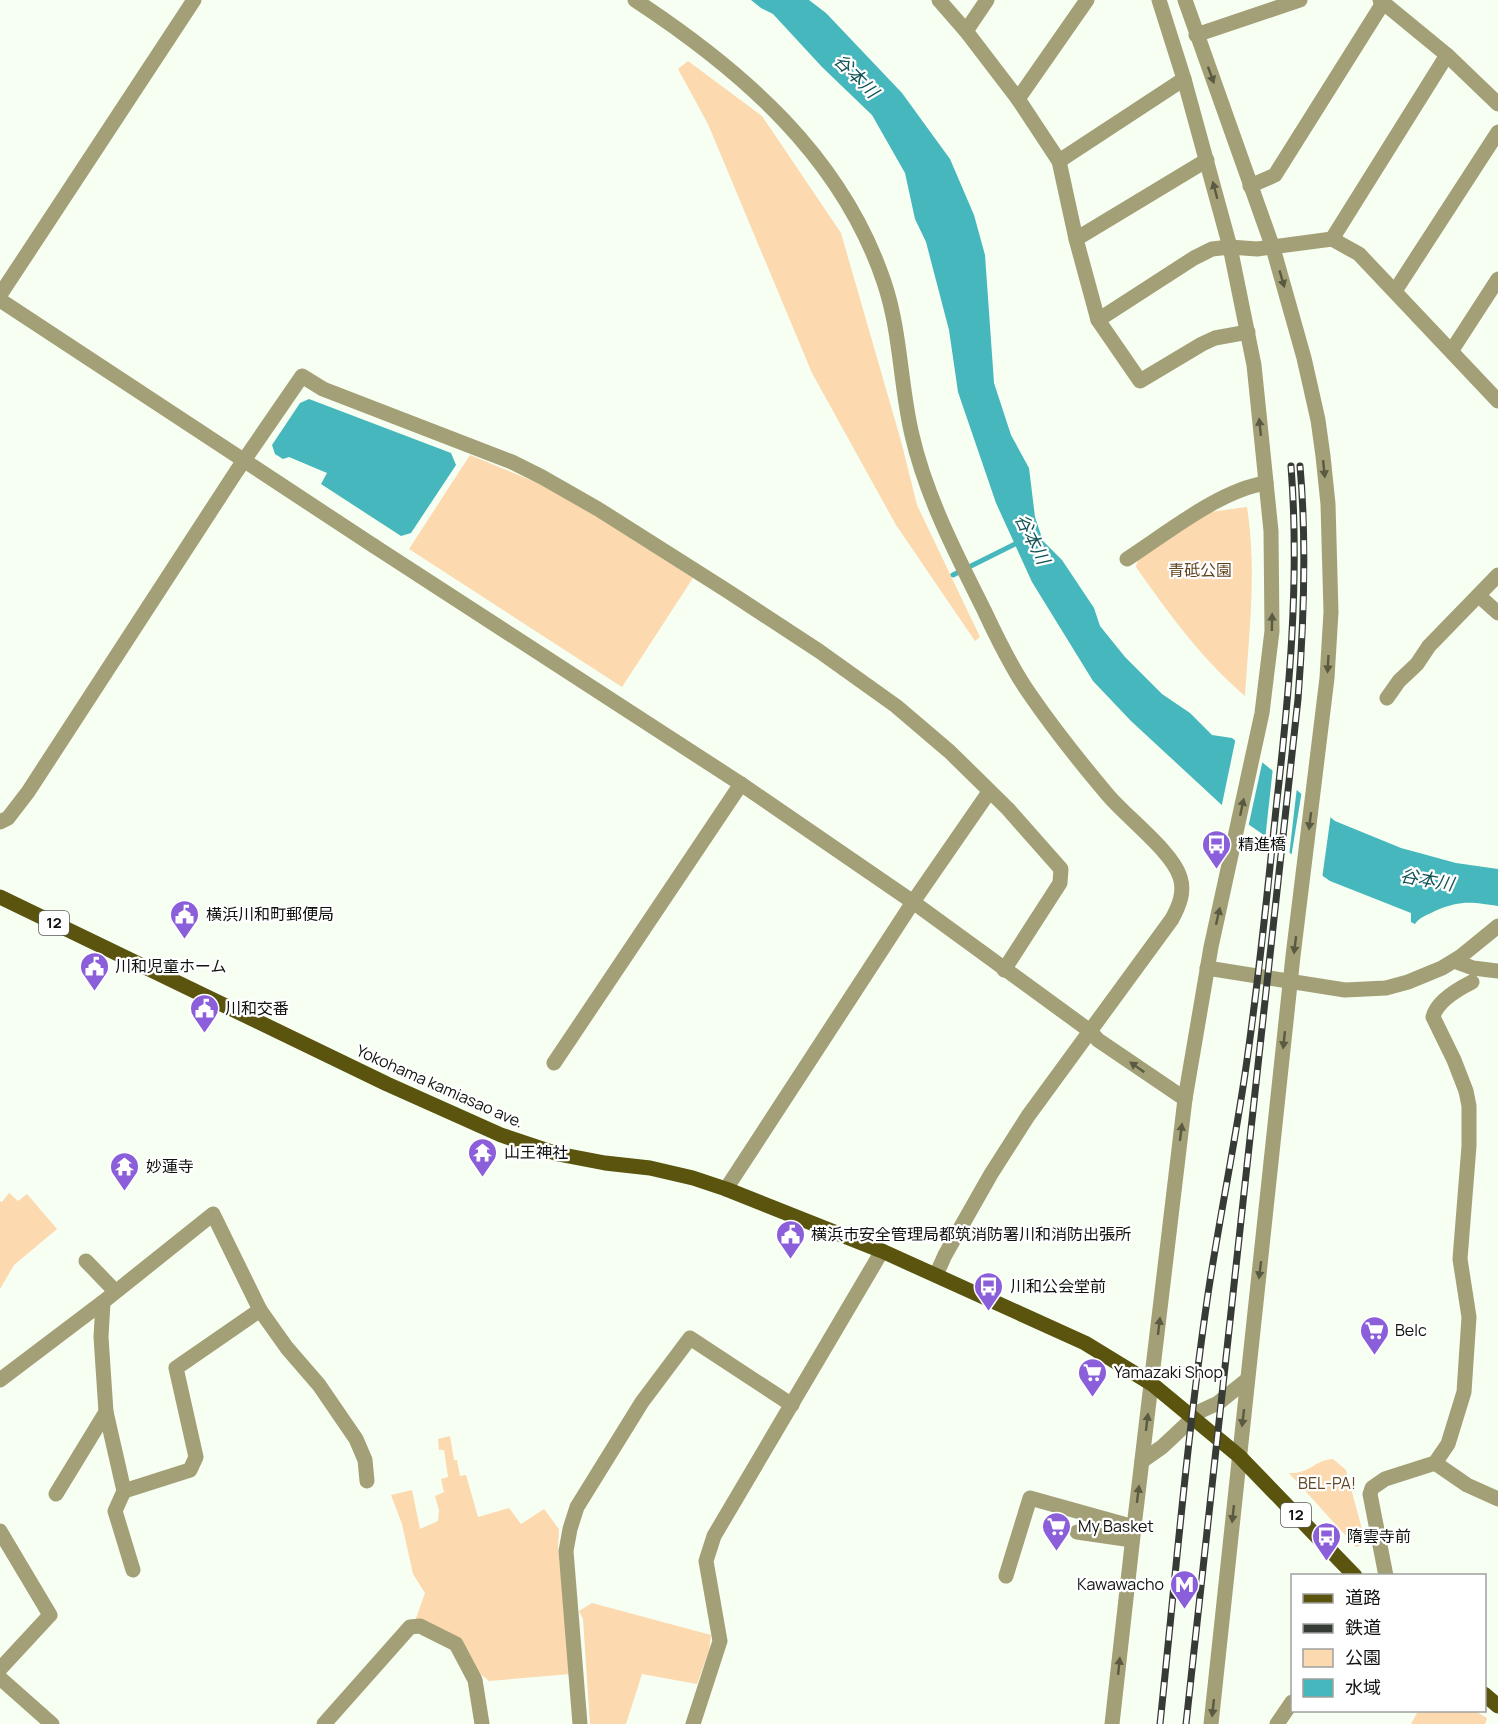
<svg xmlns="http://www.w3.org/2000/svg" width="1498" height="1724" font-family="Manrope,'Noto Sans JP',sans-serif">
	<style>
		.green { fill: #fcd9af }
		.water { fill: #46b7bd }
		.pier { fill: #f6fff2 }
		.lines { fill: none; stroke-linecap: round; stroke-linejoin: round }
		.stream { stroke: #46b7bd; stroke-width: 5 }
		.minor { stroke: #a3a077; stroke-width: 15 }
		.tertiary { stroke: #a3a077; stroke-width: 15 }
		.primary { stroke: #5a540e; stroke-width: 15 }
		.rail-casing { stroke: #373b36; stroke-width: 7 }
		.rail { stroke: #fff; stroke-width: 4.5; stroke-dasharray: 14; stroke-linecap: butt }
		.oneway { fill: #5a5a43 }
		.labels { text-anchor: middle; stroke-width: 4.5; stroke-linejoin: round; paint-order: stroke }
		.shield { fill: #fff; stroke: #585a57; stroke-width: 1.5 }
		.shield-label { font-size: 15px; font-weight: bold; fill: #10130f }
		.park-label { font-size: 16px; fill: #604522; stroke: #fff }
		.poi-label { font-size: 16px; fill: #10130f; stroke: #fff; text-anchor: start }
		.street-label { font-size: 16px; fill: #10130f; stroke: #fff }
		.water-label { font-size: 18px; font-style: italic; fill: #145558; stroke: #fff }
	</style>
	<rect width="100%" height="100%" fill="#f6fff2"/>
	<g class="green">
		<polygon points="688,61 762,116 841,233 901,441 917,505 980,637 975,641 896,525 812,373 708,124 678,69"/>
		<polygon points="470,455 538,483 582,507 693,578 622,687 409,549"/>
		<path d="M1247,507c10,64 2,125 -2,189 -44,-38 -76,-82 -109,-129l2,-8 72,-47z"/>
		<polygon points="9,1193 18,1201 27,1194 57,1229 14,1265 0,1289 0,1201 2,1202"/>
		<polygon points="450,1436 454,1460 457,1460 460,1476 466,1475 478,1517 509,1508 521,1524 544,1509 559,1529 558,1546 570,1674 489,1681 415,1621 425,1593 413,1574 402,1524 391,1495 412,1490 420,1529 438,1521 439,1510 435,1496 444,1492 441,1479 448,1477 444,1450 439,1450 438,1439"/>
		<path d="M1333,1459l13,11 20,74 -10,3 -67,-74c22,1 25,-13 44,-14z"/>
		<polygon points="592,1603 711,1635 709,1651 697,1684 642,1674 626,1724 590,1724 583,1619 579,1611"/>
		<polygon points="1418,1711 1475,1711 1487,1718 1485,1724 1411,1724"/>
	</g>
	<g class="water">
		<path d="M751,0h58l17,13 76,80 48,66 24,56 11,40 9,128 17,52 18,33 6,49 8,24 19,19 32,48 6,18 25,31 37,37 28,19 22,22 20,3 103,83 66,27 55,15 42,6v37c-27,-4 -37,-6 -63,5 -8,4 -15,6 -20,13l-4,-2v-9l-81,-32 -105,-73 -94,-87 -38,-40 -61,-99 -36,-79 -38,-111 -9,-62 -23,-88 -11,-23 -10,-46 -33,-58 -50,-48 -49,-53 -12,-6z"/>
		<polygon points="309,399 451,453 456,465 411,533 401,536 321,484 327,473 289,457 283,459 275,454 272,445 300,403"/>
	</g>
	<g class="pier">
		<polygon points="1236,737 1263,759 1248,828 1221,809"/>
		<polygon points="1273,767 1297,787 1289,856 1265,840"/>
		<polygon points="1302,790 1331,814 1322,879 1291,858"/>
	</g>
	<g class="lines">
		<polyline class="stream" points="953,575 1021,541"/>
		<g class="minor">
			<polyline points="939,0 966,31 1018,99 1059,161 1076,239 1098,320 1140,381 1202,344 1215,338 1248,332"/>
			<polyline points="1380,0 1447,55 1498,104"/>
			<polyline points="966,31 987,0"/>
			<polyline points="1196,35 1300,0"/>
			<polyline points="1018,99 1087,0"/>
			<polyline points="1059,161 1184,79"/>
			<polyline points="1250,186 1275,175 1383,3"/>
			<polyline points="1076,239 1207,160"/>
			<polyline points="1332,239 1447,55"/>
			<polyline points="1395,291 1498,132"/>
			<polyline points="0,295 194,0"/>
			<polyline points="0,300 374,546"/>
			<polyline points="1098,320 1194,258 1212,249 1230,247 1257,249 1332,239 1359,254 1498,401"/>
			<polyline points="1452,350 1498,279"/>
			<path d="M1127,559c40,-26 93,-69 139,-76"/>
			<polyline points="1479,596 1498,613"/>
			<polyline points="1387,698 1399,681 1417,664 1429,646 1498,575"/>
			<polyline points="0,822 8,818 28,792 236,472 302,376 323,389 512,462 542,477 598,509 729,592 819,651 896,706 950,752 1008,809 1061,869 1060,883 1004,970"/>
			<polyline points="1454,961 1473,968 1498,971"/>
			<polyline points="554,1063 741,784"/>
			<polyline points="726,1189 913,902 989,792"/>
			<polyline points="86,1261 115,1291"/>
			<polyline points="103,1302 101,1337 106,1412 124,1491 115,1511 133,1570"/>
			<polyline points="0,1380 103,1302 213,1214 260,1310 287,1348 319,1385 356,1439 365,1460 367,1481"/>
			<polyline points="1435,1463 1467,1485 1498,1499"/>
			<polyline points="124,1491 190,1470 196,1457 176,1368 260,1310"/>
			<polyline points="56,1494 106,1412"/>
			<polyline points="0,1531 50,1615 0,1669"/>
			<polyline points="1077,1532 1132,1540"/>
			<polyline points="1006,1576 1030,1498 1134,1527"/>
			<path d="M1386,1576l-16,-82 2,-6 13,-9 50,-16 13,-19 16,-52 5,-75 -9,-58 9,-113v-40l-3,-15 -12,-31 -21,-43c4,-16 25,-28 39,-35"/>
			<polyline points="324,1724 410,1627 420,1626 456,1644 475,1680 482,1724"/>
			<polyline points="580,1724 566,1551 570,1529 577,1507 642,1402 690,1338 792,1405"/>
			<polyline points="693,1724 720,1641 706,1561 714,1536 882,1251"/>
			<polyline points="1277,1724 1292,1702"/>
		</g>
		<g class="tertiary">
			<path d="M635,0c108,71 207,157 249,282 17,50 16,103 28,153 14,61 44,119 72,175 13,28 27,57 45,83 24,35 51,69 78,101 19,23 65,57 73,83 5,15 -1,29 -8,42l-144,197 -37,58 -46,81 -9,20"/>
			<polyline points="1185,0 1273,248 1304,358 1318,420 1323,456 1328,504 1331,612 1327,678 1293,956 1211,1724"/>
			<polyline points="374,546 741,784 913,902 1090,1031 1098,1040 1185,1099"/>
			<polyline points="1207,968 1345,990 1386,988 1408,982 1442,968 1460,957 1498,926"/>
			<polyline points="1190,1416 1218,1403 1247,1380"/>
			<polyline points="1142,1461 1162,1447 1193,1418"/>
			<polyline points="0,1678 52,1724"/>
			<polyline points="1112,1724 1134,1527 1185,1099 1211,947 1262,713 1272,631 1271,531 1254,365 1230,247 1184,79 1159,0"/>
		</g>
		<g class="primary">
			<polyline points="0,897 387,1084 501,1135 558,1154 605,1163 650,1168 693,1178 726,1189 882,1251 1085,1343 1152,1384 1239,1456 1355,1576"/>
			<polyline points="1484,1694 1498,1706"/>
		</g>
		<defs>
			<g id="rail">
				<path d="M1160,1724c15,-143 27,-287 48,-430 11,-73 26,-146 37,-220 13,-88 22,-176 31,-265 13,-114 24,-228 15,-343"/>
				<path d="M1186,1724l112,-1025c6,-78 9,-155 2,-233"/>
			</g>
		</defs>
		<use href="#rail" class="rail-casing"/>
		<use href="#rail" class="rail"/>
	</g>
	<defs><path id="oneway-solid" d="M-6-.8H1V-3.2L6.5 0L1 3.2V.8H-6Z" transform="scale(1.5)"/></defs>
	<g class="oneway">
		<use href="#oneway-solid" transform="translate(1211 75) rotate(70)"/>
		<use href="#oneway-solid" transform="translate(1215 190) rotate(-105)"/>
		<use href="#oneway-solid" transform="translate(1282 279) rotate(74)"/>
		<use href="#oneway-solid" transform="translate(1260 427) rotate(-96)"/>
		<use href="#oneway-solid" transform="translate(1324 469) rotate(84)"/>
		<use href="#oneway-solid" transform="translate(1272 622) rotate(-89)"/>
		<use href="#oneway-solid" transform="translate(1328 664) rotate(93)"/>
		<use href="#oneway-solid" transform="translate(1242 807) rotate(-78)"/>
		<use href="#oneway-solid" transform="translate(1310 821) rotate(97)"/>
		<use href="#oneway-solid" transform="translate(1218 916) rotate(-77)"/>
		<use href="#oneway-solid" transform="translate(1295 945) rotate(97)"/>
		<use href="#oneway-solid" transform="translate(1284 1040) rotate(96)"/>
		<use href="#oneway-solid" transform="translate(1137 1067) rotate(-145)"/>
		<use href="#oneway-solid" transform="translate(1181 1132) rotate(-83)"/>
		<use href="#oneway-solid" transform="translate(1260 1270) rotate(97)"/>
		<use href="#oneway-solid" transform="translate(1159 1326) rotate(-83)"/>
		<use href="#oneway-solid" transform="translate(1243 1418) rotate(97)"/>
		<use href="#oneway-solid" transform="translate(1147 1422) rotate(-83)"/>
		<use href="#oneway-solid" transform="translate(1138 1494) rotate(-83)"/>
		<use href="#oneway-solid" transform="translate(1233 1514) rotate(96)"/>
		<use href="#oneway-solid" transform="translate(1119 1666) rotate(-84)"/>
		<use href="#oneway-solid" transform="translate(1213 1708) rotate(96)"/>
	</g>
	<defs>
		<symbol id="bus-pin" viewBox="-11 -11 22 30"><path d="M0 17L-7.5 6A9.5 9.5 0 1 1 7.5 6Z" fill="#8a5fd9" stroke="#fff"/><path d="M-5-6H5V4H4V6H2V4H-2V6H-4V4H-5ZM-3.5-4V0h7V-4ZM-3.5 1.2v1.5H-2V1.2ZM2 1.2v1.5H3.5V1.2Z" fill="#fff"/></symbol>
		<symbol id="civic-pin" viewBox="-11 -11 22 30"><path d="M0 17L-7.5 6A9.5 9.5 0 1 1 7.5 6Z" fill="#8a5fd9" stroke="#fff"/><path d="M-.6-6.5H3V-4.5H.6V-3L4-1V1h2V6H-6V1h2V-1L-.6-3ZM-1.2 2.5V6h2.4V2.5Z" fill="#fff"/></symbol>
		<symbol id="temple-pin" viewBox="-11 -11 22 30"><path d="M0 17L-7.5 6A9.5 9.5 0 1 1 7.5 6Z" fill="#8a5fd9" stroke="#fff"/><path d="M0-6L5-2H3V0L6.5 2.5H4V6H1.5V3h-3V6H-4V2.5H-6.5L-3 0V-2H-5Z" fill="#fff"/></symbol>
		<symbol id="supermarket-pin" viewBox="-11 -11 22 30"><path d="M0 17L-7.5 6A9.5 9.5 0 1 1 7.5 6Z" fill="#8a5fd9" stroke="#fff"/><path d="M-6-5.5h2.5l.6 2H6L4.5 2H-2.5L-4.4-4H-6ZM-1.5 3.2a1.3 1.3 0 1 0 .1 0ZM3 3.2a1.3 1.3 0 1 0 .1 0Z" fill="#fff"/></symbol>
		<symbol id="metro-pin" viewBox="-11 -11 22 30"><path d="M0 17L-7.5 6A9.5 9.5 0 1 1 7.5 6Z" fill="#8a5fd9" stroke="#fff"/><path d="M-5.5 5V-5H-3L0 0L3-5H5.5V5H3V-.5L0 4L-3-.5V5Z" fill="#fff"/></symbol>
	</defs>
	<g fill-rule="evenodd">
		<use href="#bus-pin" x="1200" y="828" width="33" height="45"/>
		<use href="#civic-pin" x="168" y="898" width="33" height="45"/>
		<use href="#civic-pin" x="78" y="950" width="33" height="45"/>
		<use href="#civic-pin" x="188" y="992" width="33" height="45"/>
		<use href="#temple-pin" x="466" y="1136" width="33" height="45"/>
		<use href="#temple-pin" x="108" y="1150" width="33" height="45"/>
		<use href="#civic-pin" x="774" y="1218" width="33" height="45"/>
		<use href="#bus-pin" x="972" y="1270" width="33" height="45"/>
		<use href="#supermarket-pin" x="1358" y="1314" width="33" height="45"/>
		<use href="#supermarket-pin" x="1076" y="1356" width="33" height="45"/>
		<use href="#supermarket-pin" x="1040" y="1510" width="33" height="45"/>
		<use href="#bus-pin" x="1310" y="1520" width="33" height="45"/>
		<use href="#metro-pin" x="1168" y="1568" width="33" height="45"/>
	</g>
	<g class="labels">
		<g class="shield">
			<rect x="39" y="911" width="30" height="24" rx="4.5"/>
			<rect x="1281" y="1503" width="30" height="24" rx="4.5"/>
		</g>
		<g class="shield-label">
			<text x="54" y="928">12</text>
			<text x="1296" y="1520">12</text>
		</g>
		<g class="park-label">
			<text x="1200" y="576">青砥公園</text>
			<text x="1327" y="1489">BEL-PA!</text>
		</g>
		<g class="poi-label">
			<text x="1238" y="850">精進橋</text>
			<text x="206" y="920">横浜川和町郵便局</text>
			<text x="115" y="972">川和児童ホーム</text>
			<text x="225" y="1014">川和交番</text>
			<text x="504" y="1158">山王神社</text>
			<text x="146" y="1172">妙蓮寺</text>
			<text x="811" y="1240">横浜市安全管理局都筑消防署川和消防出張所</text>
			<text x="1010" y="1292">川和公会堂前</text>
			<text x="1395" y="1336">Belc</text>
			<text x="1114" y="1378">Yamazaki Shop</text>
			<text x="1078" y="1532">My Basket</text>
			<text x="1347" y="1542">隋雲寺前</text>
			<text x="1164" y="1590" text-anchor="end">Kawawacho</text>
		</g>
		<g class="street-label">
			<text transform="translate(440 1086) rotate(24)" y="6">Yokohama kamiasao ave.</text>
		</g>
		<g class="water-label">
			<text transform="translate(856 76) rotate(45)" y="6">谷本川</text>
			<text transform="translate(1032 539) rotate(63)" y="6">谷本川</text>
			<text transform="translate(1427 880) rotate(10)" y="6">谷本川</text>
		</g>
	</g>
	<rect x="1291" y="1574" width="195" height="138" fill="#ffffff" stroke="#9fa19f" stroke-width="1.5"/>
	<rect x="1303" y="1594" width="30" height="9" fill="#5a540e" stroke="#9fa19f" stroke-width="1.5"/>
	<text x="1345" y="1604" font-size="18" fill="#10130f">道路</text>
	<rect x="1303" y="1624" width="30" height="9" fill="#373b36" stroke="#9fa19f" stroke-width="1.5"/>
	<text x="1345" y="1634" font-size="18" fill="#10130f">鉄道</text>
	<rect x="1303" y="1649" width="30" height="18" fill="#fcd9af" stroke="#9fa19f" stroke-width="1.5"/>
	<text x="1345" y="1664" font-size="18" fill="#10130f">公園</text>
	<rect x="1303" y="1679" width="30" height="18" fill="#46b7bd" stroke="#9fa19f" stroke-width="1.5"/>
	<text x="1345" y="1694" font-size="18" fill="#10130f">水域</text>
</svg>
